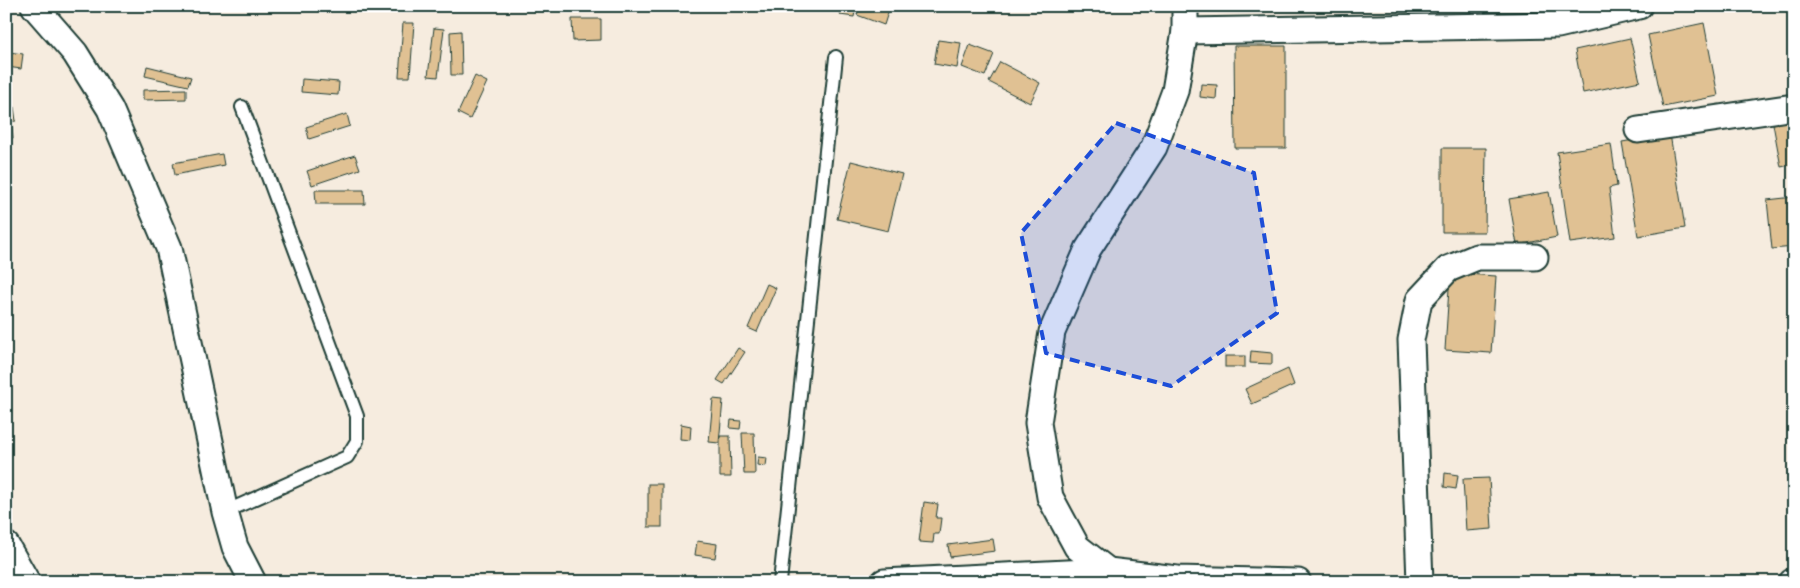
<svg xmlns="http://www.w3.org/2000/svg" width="1800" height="588" font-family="Itim,sans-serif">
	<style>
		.building { fill: #e0c193; stroke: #1f3d34 }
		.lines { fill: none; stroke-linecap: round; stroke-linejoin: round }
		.lane-casing { stroke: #1f3d34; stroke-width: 16 }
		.street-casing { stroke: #1f3d34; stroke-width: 29 }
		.lane { stroke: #fff; stroke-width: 12 }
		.street { stroke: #fff; stroke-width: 25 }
		.marked { fill: #1d4ed8; fill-opacity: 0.2; stroke: #1d4ed8; stroke-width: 4; stroke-dasharray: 10 6; stroke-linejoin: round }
	</style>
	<rect width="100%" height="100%" fill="#f6ecdf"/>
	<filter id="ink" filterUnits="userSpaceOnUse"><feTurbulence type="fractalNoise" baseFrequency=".02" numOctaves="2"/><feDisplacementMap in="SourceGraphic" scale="10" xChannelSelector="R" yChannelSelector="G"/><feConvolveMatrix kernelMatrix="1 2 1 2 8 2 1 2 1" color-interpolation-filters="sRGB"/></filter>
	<g filter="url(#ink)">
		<g class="building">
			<polygon points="841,6 856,6 854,17 840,15"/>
			<polygon points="860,6 890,6 884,25 857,15"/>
			<polygon points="572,19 601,19 601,40 573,41"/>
			<polygon points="403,23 414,23 410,77 399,77"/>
			<polygon points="1704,23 1718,96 1663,107 1648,35"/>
			<polygon points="434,28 444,29 438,77 428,76"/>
			<polygon points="461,31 462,75 451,75 450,32"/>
			<polygon points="1630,38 1640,81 1583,93 1575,50"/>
			<polygon points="938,40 961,43 957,68 934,64"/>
			<polygon points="970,45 994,54 985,76 962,67"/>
			<polygon points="1234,46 1286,46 1286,148 1235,148"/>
			<polygon points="9,52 23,54 21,69 7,67"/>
			<polygon points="1000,62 1040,83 1030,103 989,82"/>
			<polygon points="147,66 191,77 188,86 145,76"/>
			<polygon points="475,76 487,82 470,119 458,113"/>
			<polygon points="302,79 339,82 338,95 301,92"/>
			<polygon points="1201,84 1217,85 1216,99 1200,97"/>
			<polygon points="186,89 186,99 143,100 143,90"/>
			<polygon points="14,107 16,121 6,122 6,108"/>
			<polygon points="347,114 350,126 309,139 306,127"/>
			<polygon points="1794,120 1794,164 1781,167 1773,124"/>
			<polygon points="6,126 12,126 13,138 6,138"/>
			<polygon points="1670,134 1685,228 1638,236 1622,142"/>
			<polygon points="1611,144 1617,186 1609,188 1615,237 1570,243 1557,152"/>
			<polygon points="1442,148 1486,148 1485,232 1442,232"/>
			<polygon points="222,154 224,165 175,175 173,163"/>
			<polygon points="355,155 360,169 312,185 307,171"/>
			<polygon points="851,161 902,174 888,231 837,219"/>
			<polygon points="315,190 364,190 365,204 316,204"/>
			<polygon points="1549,192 1557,237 1517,245 1509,199"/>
			<polygon points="1794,197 1794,247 1772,249 1767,200"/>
			<polygon points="1450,273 1496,276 1491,353 1445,350"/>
			<polygon points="767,284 776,288 757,332 748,328"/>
			<polygon points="738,348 745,352 724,384 717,380"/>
			<polygon points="1251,351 1272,353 1272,364 1250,363"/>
			<rect x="1225" y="356" width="20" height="11"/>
			<polygon points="1288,369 1294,385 1252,404 1245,389"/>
			<polygon points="713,399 723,400 719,443 709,442"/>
			<polygon points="731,420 741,421 740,429 730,428"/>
			<polygon points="681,424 691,426 690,440 680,439"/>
			<polygon points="742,433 754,433 755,474 744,474"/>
			<polygon points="720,436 730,436 731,477 720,477"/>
			<polygon points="758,457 767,458 766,466 757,465"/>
			<polygon points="1445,473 1458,475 1456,489 1444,487"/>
			<polygon points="1489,478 1492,529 1466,531 1463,479"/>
			<rect x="648" y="484" width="14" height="43"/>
			<polygon points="924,502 938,504 936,518 941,518 939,534 934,534 933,543 919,542"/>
			<polygon points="993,539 995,551 950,557 948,545"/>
			<polygon points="697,541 717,544 715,558 695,555"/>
		</g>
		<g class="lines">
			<defs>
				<g id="lane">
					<polyline points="225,512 347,457 357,441 357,416 242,107"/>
					<polyline points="780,582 836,57"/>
				</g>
				<g id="street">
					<polyline points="34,6 75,53 110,109 169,248 225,512 235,547 253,582"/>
					<polyline points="1185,31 1558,25 1639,6"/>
					<polyline points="1638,130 1794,107"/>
					<polyline points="6,545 27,582"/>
					<polyline points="1108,571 1077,547 1050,497 1038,423 1052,332 1088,249 1154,147 1175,91 1185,31 1185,6"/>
					<polyline points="884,582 1108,571 1177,579 1298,582"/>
					<polyline points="1420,582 1411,340 1419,300 1448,269 1477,257 1535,257"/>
					<polyline points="1792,582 1794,582"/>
				</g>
			</defs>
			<use href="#lane" class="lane-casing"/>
			<use href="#street" class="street-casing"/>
			<use href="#lane" class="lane"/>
			<use href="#street" class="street"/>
		</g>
	</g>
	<path class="marked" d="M1116,123l138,50 23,140 -106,73 -125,-33 -25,-120z"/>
	<rect width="1800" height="588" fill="none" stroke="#fff" stroke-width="25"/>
	<rect x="12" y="12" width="1775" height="563" fill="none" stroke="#1f3d34" stroke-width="2" filter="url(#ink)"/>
</svg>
